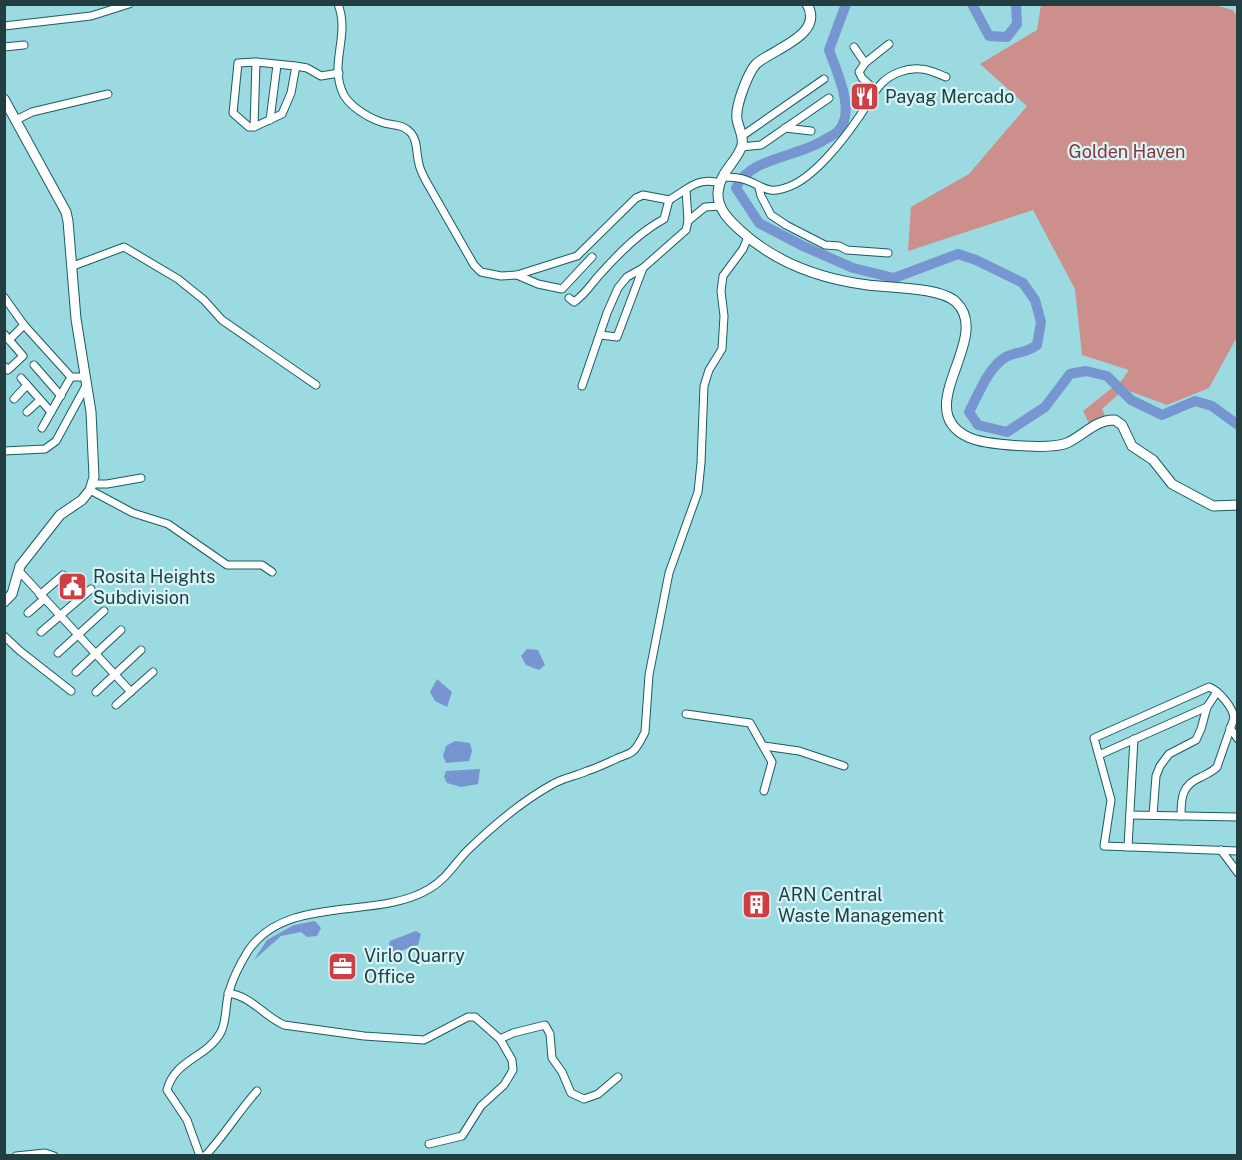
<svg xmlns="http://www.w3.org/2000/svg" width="1242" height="1160" font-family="'Public Sans',sans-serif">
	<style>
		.green { fill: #cd8f8b }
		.water { fill: #7695d1 }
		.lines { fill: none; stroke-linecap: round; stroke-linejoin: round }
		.river { stroke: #7695d1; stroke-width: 10 }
		.street-casing { stroke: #195c62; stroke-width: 9 }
		.secondary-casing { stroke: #195c62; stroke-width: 11 }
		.street { stroke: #fff; stroke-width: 7 }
		.secondary { stroke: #fff; stroke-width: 9 }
		.labels { text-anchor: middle; stroke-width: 4.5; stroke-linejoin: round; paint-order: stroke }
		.poi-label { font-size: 18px; fill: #233e40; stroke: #d6f5f8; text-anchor: start }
		.park-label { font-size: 18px; fill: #8f3333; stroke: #d6f5f8 }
	</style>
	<rect width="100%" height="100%" fill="#9adae0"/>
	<polygon class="green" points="1211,4 1233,10 1238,18 1237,337 1209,388 1167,405 1124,389 1102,409 1108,422 1091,428 1083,411 1122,380 1129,370 1082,355 1075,289 1033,210 908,251 911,207 969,174 1027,106 980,64 1037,30 1041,5"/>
	<g class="water">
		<polygon points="527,649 538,650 545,665 539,670 526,665 521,656"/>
		<polygon points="437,679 452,692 447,707 435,701 430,692"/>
		<polygon points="455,741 470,743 472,751 469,761 446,763 443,756 446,746"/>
		<polygon points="480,769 478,784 461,787 447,783 444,777 446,771"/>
		<polygon points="315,921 321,928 317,936 307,937 301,932 281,936 254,960 267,940 294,925"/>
		<polygon points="416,931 421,934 418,945 391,954 389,944 390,941"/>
	</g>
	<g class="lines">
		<g class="river">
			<path d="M846,4l-17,46c7,20 27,61 10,80 -3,4 -11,8 -15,10 -26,17 -76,18 -88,48l23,35 44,23 50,22 41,10 64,-24 18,6 47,23 12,17 6,22 -4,23c-12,9 -20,6 -31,12 -17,9 -28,38 -37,55l9,13 29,7 38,-25 25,-33 16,-3 21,5 24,24 31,15 33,-14 17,5 26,19"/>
			<polyline points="972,4 989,36 1007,37 1017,24 1016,4"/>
		</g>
		<defs>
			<g id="street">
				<path d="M338,4c12,31 -8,57 4,87 5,14 25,26 39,31 11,4 21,1 30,11 7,8 5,21 8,31 1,6 4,11 7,17l48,84 7,7 20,4 16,-1 60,-19 59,-58 7,-3 26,5c18,-10 29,-24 51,-17"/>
				<polyline points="4,26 91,16 129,4"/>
				<polyline points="4,47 24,45"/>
				<polyline points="854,47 865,63"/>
				<polyline points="296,66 291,93 282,114 254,127 249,127 233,113 238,63 256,62 296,66 307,68 321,76 339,73"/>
				<polyline points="875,90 862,78 859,72 865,63 889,44"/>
				<polyline points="16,120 32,112 108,94"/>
				<polyline points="270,120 277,65"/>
				<polyline points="254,127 256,62"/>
				<polyline points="785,128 811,131"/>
				<polyline points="742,136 824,79"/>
				<polyline points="741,147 761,145 829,98"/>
				<path d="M723,177c8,0 15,0 23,3 17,6 21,15 42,7 26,-9 56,-48 71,-70 8,-11 14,-25 23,-34 10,-10 25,-15 38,-14 9,0 18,5 26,8"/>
				<polyline points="759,188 761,196 771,215 786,225 825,245 839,246 847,250 888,253"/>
				<polyline points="688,221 705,207 721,206"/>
				<polyline points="73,266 124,247 178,279 204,300 222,320 316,385"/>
				<polyline points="517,275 538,284 562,289 592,257"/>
				<polyline points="4,297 24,325 71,377 86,377"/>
				<path d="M569,298l5,4c12,-8 19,-21 29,-31 18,-20 37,-39 61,-52l5,-19"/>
				<polyline points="4,334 23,356 8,370 4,366"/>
				<polyline points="600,335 617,337 643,268"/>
				<polyline points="9,340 24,325"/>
				<polyline points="34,365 61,396"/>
				<polyline points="21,378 51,412"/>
				<polyline points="582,386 607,313 618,288 627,277 643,268 686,230 688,221 686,190"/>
				<polyline points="14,399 27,385"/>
				<polyline points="27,412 40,400"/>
				<polyline points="42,428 71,377"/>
				<polyline points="4,451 45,449 56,441 87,384"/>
				<polyline points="92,484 107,484 141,478"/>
				<polyline points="90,490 133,513 168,524 227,565 262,565 272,572"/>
				<polyline points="19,571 131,692"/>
				<polyline points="40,595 63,575"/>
				<polyline points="28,613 44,599"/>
				<polyline points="41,632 91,589"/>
				<polyline points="4,636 20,651 71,691"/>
				<polyline points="58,653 104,611"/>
				<polyline points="76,672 121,630"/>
				<polyline points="96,692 141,650"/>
				<polyline points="116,705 153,672"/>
				<polyline points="686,714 750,723 772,762 764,791"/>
				<polyline points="1230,728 1238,739"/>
				<polyline points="764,746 799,751 844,766"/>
				<polyline points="1099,755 1207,707"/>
				<polyline points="1130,815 1238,817"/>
				<polyline points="1153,815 1156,776 1160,766 1169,754 1196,740 1201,729 1207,707 1217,692"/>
				<path d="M1181,816c0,-19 1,-31 20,-39 6,-3 11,-5 16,-10l17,-49c-1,-11 -15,-27 -25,-31l-115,51 17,62 -7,46 134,5"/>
				<polyline points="1128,847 1134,739"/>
				<polyline points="1221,850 1238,873"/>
				<path d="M228,993c23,3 36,23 56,32l80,11 60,4 44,-23h7l25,22 13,-6 32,-8 5,9 2,24 10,14 9,21 13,6 14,-5 20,-17"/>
				<polyline points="429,1144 462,1136 481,1106 504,1085 513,1070 512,1060 500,1039"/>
				<polyline points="16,1156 45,1153 54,1156"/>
				<path d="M200,1156l-13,-36 -20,-30c8,-31 40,-32 54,-58 6,-12 4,-28 8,-40 4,-15 11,-28 19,-41 39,-58 128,-30 181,-62 19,-11 26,-27 41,-41 25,-24 52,-47 83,-64 10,-6 23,-8 34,-13 10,-3 20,-8 29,-12 5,-3 13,-4 17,-8 5,-4 9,-13 12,-19l4,-57 20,-102 29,-81 3,-29 3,-77 5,-16 13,-21 2,-33 -3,-25 2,-15 20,-27 5,-12"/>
				<path d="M205,1156c19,-20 33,-44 52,-65"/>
			</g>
			<g id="secondary">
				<path d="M807,4c18,31 -34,45 -51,60 -8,9 -21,42 -19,55 1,8 7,17 5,26 -4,16 -23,27 -24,48 -1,16 12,28 23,38 35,32 80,48 127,54 22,3 72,2 88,17 38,36 -47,107 12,135 16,8 82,13 99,6 16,-7 29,-24 48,-23l7,5 10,21 21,14 19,24 41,22 25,-1"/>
				<polyline points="4,99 66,212 68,221 76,319 91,412 94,477 90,490 82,500 60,515 20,566 12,594 4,602"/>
			</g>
		</defs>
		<use href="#street" class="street-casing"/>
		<use href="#secondary" class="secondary-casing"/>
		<use href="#street" class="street"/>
		<use href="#secondary" class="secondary"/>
	</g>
	<defs>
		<symbol id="restaurant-square" viewBox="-11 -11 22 22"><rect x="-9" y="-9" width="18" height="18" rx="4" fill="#ce3e43" stroke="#d6f5f8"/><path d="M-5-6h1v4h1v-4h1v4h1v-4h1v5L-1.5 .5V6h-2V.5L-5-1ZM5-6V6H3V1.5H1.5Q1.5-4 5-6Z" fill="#fff"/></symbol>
		<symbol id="civic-square" viewBox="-11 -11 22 22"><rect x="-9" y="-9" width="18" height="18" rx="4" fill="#ce3e43" stroke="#d6f5f8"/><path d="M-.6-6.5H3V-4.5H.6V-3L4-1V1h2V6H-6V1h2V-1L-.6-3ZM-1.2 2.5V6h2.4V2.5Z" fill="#fff"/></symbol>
		<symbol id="building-square" viewBox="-11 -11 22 22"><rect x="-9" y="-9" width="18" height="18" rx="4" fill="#ce3e43" stroke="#d6f5f8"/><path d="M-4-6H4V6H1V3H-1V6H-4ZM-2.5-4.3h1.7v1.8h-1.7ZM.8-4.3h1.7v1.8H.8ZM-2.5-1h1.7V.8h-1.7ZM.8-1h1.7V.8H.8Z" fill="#fff"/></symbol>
		<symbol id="office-square" viewBox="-11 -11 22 22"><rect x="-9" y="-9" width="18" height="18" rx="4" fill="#ce3e43" stroke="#d6f5f8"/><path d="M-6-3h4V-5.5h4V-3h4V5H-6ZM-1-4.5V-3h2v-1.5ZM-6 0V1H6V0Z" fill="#fff"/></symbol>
	</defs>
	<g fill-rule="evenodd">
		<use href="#restaurant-square" x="848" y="80" width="33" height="33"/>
		<use href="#civic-square" x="56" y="570" width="33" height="33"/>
		<use href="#building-square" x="740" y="888" width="33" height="33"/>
		<use href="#office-square" x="326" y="950" width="33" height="33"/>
	</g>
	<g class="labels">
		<g class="poi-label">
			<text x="885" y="103">Payag Mercado</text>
			<text x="93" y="583">Rosita Heights<tspan x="93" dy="21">Subdivision</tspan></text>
			<text x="778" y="901">ARN Central<tspan x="778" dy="21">Waste Management</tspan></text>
			<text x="364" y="962">Virlo Quarry<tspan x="364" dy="21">Office</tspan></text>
		</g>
		<g class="park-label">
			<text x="1127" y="158">Golden Haven</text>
		</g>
	</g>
	<rect width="1242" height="1160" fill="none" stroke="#233e40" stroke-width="12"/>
</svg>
